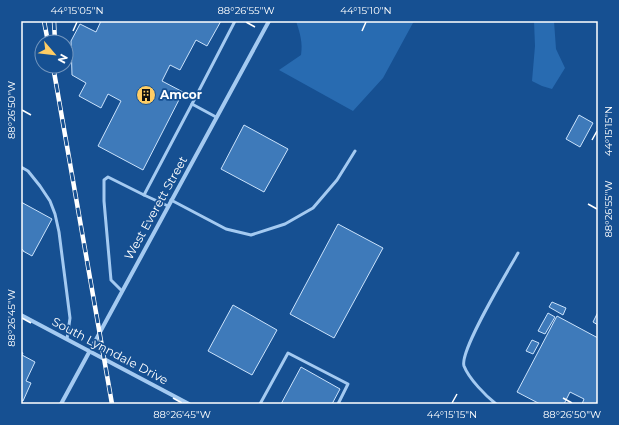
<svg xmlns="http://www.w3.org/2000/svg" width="619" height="425" font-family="Montserrat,sans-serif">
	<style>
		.green { fill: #286bb1 }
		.building { fill: #3e7aba; stroke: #cbe3fc }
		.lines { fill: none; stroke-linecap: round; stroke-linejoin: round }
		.service { stroke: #a4caf1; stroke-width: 3 }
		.minor { stroke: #a4caf1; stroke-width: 4 }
		.rail-casing { stroke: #fff; stroke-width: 4.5 }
		.rail { stroke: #165092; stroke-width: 3; stroke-dasharray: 9; stroke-linecap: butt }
		.ticks { fill: none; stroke: #fff; stroke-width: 1.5 }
		.labels { text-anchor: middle; stroke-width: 3.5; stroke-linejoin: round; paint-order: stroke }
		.poi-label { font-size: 12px; font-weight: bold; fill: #fff; stroke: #165092; text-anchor: start }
		.street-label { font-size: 12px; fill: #fff; stroke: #165092 }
		.neatline { fill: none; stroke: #fff; stroke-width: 1.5 }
		.ticks-label { font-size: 10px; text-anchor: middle; fill: #fff }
	</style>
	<rect width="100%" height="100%" fill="#165092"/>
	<g class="green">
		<path d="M296,21h118l-31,57 -30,33 -74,-41 22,-15c2,-12 -1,-22 -5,-34z"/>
		<polygon points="534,21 554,21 556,49 565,68 552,89 542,86 532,81 535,46"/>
	</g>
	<g class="building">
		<polygon points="101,21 221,21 207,46 196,40 180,70 170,65 162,81 183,92 143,170 98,146 121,101 108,94 101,108 79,96 86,83 72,75 71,41 80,24 96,32"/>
		<polygon points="579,115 593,123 580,147 566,139"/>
		<polygon points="244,125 288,149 264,192 221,169"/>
		<polygon points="21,202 52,219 32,256 23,251 23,250 21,248"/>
		<polygon points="338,224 383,248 334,338 290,314"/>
		<polygon points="552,302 566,308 563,315 549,307"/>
		<polygon points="233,305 277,330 252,375 208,351"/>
		<polygon points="598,312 598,325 593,322"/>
		<polygon points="548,313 555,317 545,334 538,331"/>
		<polygon points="557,316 598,338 598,400 596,404 582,404 584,399 570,392 564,404 540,404 517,392"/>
		<polygon points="532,340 539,343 533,354 526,351"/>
		<polygon points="21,352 23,353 22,355 35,362 26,381 31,383 23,401 21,400"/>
		<polygon points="301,367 340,389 332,404 281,404"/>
	</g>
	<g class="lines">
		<g class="service">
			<polyline points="216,117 192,104 235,21"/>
			<polyline points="21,167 28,171 40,186 50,201 55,214 59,232 70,318 67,339"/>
			<polyline points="171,200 226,229 251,235 285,224 313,208 337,180 355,151"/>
			<polyline points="168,206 144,195 192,104"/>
			<polyline points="122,291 111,280 104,201 104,180 108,177 144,195"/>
			<polyline points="260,404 288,353 348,384 338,404"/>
			<path d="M496,404c-10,-8 -27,-25 -32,-38 -5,-15 44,-95 54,-113"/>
		</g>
		<g class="minor">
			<polyline points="21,315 189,404"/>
			<polyline points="61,404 269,21"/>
		</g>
		<defs>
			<g id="rail">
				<polyline points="44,21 48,42"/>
				<polyline points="54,21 55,42"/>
				<polyline points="53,66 112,404"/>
			</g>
		</defs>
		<use href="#rail" class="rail-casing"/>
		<use href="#rail" class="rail"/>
	</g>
	<path class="ticks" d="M246,22l9,5M73,31l4,-9M362,31l4,-9M22,110l9,5M592,140l5,-9M588,204l9,5M22,318l9,5M173,398l9,5M563,398l9,5M452,403l5,-9"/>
	<defs>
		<symbol id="building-disc" viewBox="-11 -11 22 22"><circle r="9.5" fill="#ffcd64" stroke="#165092"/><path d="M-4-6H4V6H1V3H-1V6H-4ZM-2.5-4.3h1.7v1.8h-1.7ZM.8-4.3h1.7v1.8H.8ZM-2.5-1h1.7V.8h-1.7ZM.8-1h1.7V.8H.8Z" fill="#111"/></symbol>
	</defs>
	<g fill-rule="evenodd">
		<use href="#building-disc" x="135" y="84" width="22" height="22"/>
	</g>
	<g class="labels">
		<g class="poi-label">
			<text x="160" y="99">Amcor</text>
		</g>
		<g class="street-label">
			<text transform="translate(156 208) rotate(-61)" y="4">West Everett Street</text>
			<text transform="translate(110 351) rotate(28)" y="4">South Lynndale Drive</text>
		</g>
	</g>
	<rect width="619" height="425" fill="none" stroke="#165092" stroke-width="44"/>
	<g transform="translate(54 54) rotate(118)"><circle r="19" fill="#165092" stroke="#7396be"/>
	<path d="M0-3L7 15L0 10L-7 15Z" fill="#ffcd64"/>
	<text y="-6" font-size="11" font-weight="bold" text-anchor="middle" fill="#ffffff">N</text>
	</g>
	<rect x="22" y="22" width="575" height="381" class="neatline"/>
	<g class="ticks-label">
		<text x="77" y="14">44°15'05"N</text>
		<text x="246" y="14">88°26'55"W</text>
		<text x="366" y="14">44°15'10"N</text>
		<text transform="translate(11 110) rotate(-90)" y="4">88°26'50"W</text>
		<text transform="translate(608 131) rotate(-90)" y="4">44°15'15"N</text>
		<text transform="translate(608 209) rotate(-90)" y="4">88°26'55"W</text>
		<text transform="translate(11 318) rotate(-90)" y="4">88°26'45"W</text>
		<text x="182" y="418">88°26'45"W</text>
		<text x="452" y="418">44°15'15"N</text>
		<text x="572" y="418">88°26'50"W</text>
	</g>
</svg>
